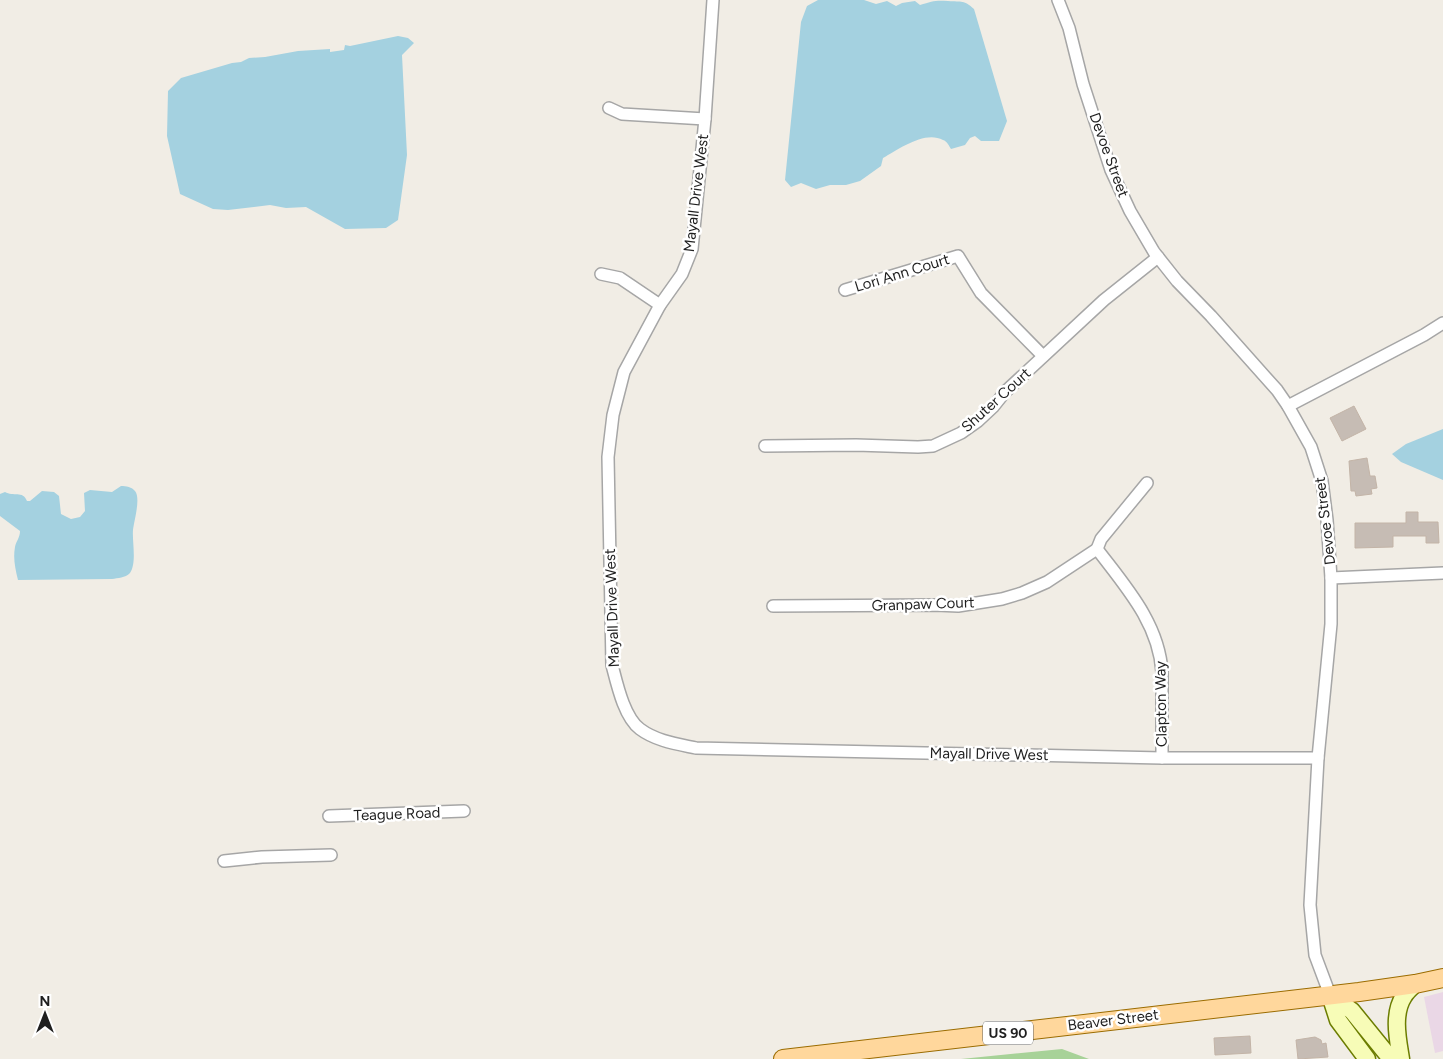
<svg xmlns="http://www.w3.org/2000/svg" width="1443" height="1059" font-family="Figtree,sans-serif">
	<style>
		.industrial { fill: #ead7e6 }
		.forest { fill: #a7d298 }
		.water { fill: #a4d1e0 }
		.building { fill: #c6bcb4; stroke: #c3b4a7 }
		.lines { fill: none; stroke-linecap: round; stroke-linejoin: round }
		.street-casing { stroke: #a6a6a6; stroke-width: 14 }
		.secondary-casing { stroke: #6c7d00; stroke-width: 19 }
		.primary-casing { stroke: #9b6c00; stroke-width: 20 }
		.street { stroke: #fff; stroke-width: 11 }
		.secondary { stroke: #f7fcb7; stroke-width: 16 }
		.primary { stroke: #ffd79c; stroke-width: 18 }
		.labels { text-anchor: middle; stroke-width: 5; stroke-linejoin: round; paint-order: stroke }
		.shield { fill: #fff; stroke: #626262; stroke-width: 1 }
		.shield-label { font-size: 14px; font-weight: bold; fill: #1f1f1f }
		.street-label { font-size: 15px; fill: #1f1f1f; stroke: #fff }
	</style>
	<rect width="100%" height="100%" fill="#f1ede5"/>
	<polygon class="industrial" points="1443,992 1443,1051 1435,1053 1424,997"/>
	<polygon class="forest" points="1062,1049 1089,1059 961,1059"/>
	<g class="water">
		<path d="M818,0h46l12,4 11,-3 9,5 6,-3 13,-2 5,4c12,-4 16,-5 28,-4 14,1 16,-1 26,8l33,112 -8,20h-18l-6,-5 -5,2 -5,7 -14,4c-2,-3 -4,-8 -8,-9 -18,-10 -44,9 -60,18l-2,8 -21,15 -14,4h-16l-14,4 -15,-6 -10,4 -6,-7 16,-158 6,-16z"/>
		<polygon points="398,36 408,38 414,43 402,55 407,155 398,220 386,228 345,229 306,207 286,208 270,205 228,210 213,209 180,194 167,136 168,91 181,78 232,63 241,62 249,58 265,57 298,51 330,49 330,52 344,50 345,45 350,46"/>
		<polygon points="1443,429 1443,480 1401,462 1392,454 1406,444"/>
		<path d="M121,486c5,0 11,1 14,5 6,7 -1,30 -2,39 -1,11 4,33 -3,43 -5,5 -12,5 -18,6l-94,1c-3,-12 -5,-22 -3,-33 1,-6 5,-9 5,-16l-20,-15v-22l5,-2c8,5 18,-2 22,9h3l12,-10 12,1 5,4 2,18 10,5 9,-2 5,-6 -1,-18 6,-3 22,2z"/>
	</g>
	<g class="building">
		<polygon points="1354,406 1366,429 1342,441 1330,418"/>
		<polygon points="1367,458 1370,476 1375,476 1377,488 1371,489 1372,494 1356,496 1355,491 1351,491 1349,461"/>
		<polygon points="1406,512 1418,512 1418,522 1438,522 1439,543 1426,543 1426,536 1393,536 1393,547 1355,548 1355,523 1406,523"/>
		<polygon points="1250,1036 1251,1053 1215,1055 1214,1038"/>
		<polygon points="1315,1037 1321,1040 1322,1044 1326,1043 1328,1057 1298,1059 1296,1040"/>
	</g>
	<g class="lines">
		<defs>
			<g id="street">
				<path d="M713,0l-8,119 -13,130 -10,25 -22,31 -36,67 -11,43 -5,42 4,208c5,19 12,52 28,64 16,12 37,15 56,19l466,10h156"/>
				<polyline points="1058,0 1069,28 1083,84 1111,170 1130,211 1154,252 1177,281 1211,316 1277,390 1288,406 1311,447 1322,481 1327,520 1331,578 1331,624 1318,758 1310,905 1315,955 1330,995"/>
				<polyline points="609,108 622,114 705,119"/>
				<polyline points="601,274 620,278 660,305"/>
				<polyline points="845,290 958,256 981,293 1043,356"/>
				<polyline points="1288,406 1424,335 1443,323"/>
				<polyline points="765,446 856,445 918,447 933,446 961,433 978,421 993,407 1005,392 1104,300 1158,257"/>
				<path d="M1097,549c28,37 62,74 65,123v86"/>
				<polyline points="1331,578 1443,573"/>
				<polyline points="773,606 936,605 958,606 1002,599 1022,593 1047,582 1097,549 1101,539 1147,483"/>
				<polyline points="329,816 464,811"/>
				<polyline points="224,861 262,857 331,855"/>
			</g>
			<g id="secondary">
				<polyline points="1330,995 1352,1011 1391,1059"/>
				<polyline points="1330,995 1338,1020 1367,1059"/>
				<path d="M1401,1059c-3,-19 -9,-45 3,-63 3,-5 7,-8 11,-12"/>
			</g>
			<polyline id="primary" points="783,1059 1359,992 1415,984 1443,978"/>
		</defs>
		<use href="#street" class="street-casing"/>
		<use href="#secondary" class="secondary-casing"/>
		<use href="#primary" class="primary-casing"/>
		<use href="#street" class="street"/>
		<use href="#secondary" class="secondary"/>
		<use href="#primary" class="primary"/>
	</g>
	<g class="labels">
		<rect class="shield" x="983" y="1021.5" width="50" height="23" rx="4"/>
		<g class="shield-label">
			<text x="1008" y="1038">US 90</text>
		</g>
		<g class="street-label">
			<text transform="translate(1109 155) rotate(70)" y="5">Devoe Street</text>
			<text transform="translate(696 193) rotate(-83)" y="5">Mayall Drive West</text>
			<text transform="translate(902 273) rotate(-17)" y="5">Lori Ann Court</text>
			<text transform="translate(996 400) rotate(-42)" y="5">Shuter Court</text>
			<text transform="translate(1325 521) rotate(-97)" y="5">Devoe Street</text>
			<text transform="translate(923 604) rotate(-2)" y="5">Granpaw Court</text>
			<text transform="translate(612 608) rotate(-92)" y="5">Mayall Drive West</text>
			<text transform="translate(1161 704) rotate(-91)" y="5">Clapton Way</text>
			<text transform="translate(989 754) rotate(1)" y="5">Mayall Drive West</text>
			<text transform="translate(397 814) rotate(-2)" y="5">Teague Road</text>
			<text transform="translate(1113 1020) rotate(-7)" y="5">Beaver Street</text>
		</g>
	</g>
	<g transform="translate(45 1014)" stroke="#ffffff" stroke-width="4" paint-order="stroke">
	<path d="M0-4L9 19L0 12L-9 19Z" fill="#1f1f1f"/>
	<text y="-8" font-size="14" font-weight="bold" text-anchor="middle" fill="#1f1f1f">N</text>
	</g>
</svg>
